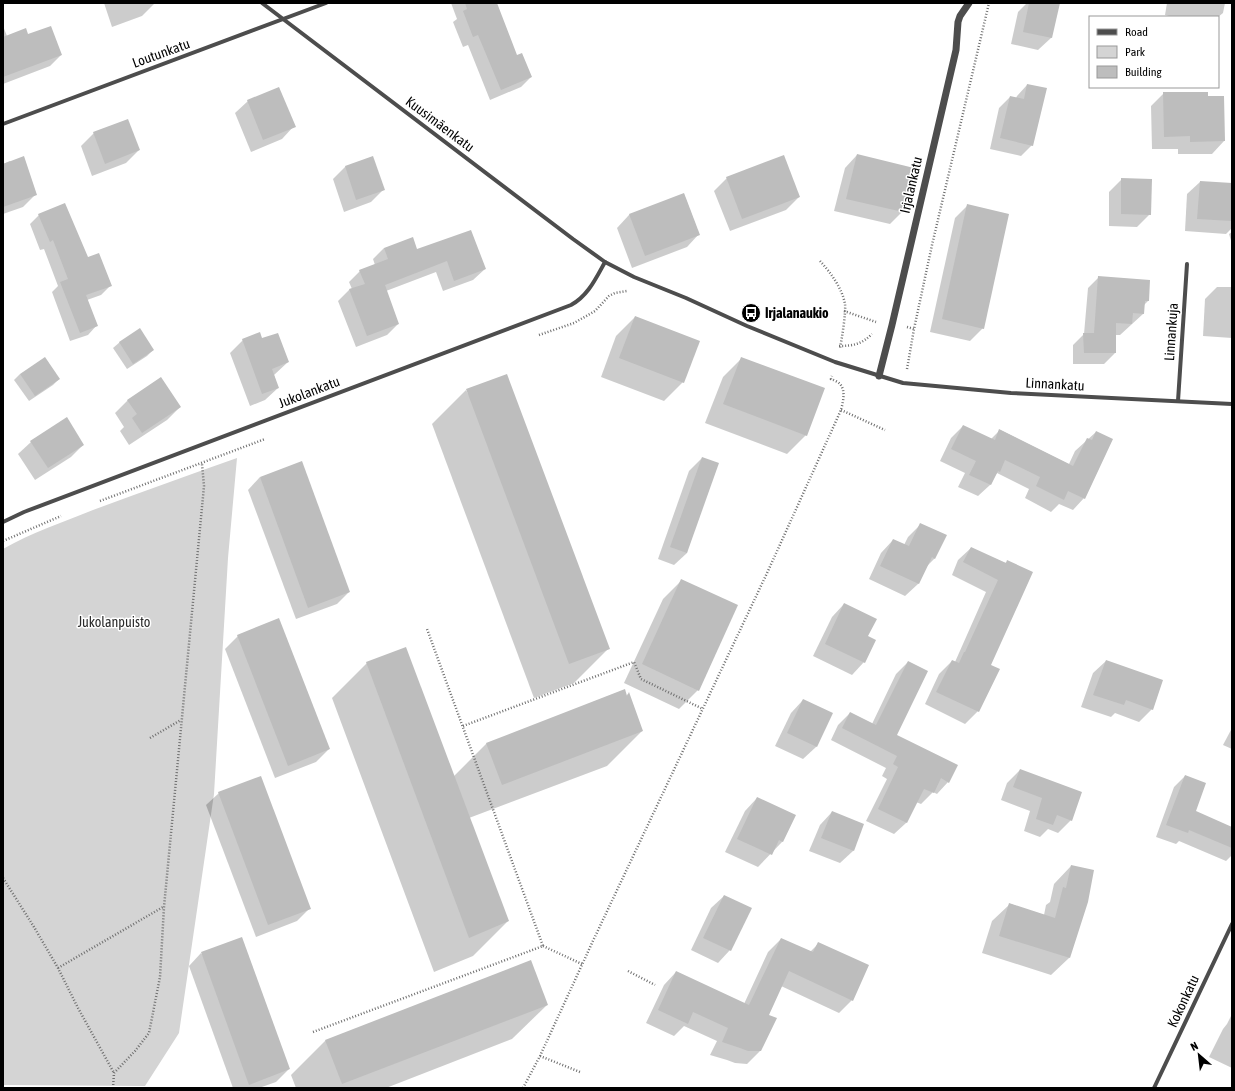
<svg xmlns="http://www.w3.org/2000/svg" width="1235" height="1091" font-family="'Asap Condensed',sans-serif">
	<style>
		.green { fill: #d4d4d4 }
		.shadow { fill: #0003 }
		.building { fill: #bdbdbd }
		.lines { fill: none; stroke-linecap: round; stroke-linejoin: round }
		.path { stroke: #6f6f6f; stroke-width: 2.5; stroke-dasharray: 1 2; stroke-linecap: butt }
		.minor { stroke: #4d4d4d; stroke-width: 4 }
		.tertiary { stroke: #4d4d4d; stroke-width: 7 }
		.labels { text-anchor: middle; stroke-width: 3; stroke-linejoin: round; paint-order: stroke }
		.street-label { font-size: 14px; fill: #000; stroke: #fff }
		.poi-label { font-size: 14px; font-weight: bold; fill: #000; stroke: #fff; text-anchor: start }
		.park-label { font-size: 14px; fill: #2b2b2b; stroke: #fff }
	</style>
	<rect width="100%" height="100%" fill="#fff"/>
	<path class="green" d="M237,458l-9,100 -14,236 -35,239 -34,53 -142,-1v-536c28,-16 60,-27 90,-39 48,-18 96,-35 144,-52z"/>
	<g class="shadow">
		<polygon points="104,3 154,3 154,4 142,16 112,27"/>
		<polygon points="451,3 496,3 517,57 531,77 521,87 490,100 468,45 463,47 453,22 457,19"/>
		<polygon points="1027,3 1045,3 1058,6 1051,38 1038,50 1011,44 1018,12"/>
		<polygon points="1167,3 1225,3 1223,13 1218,17 1173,17 1165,15"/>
		<polygon points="3,26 7,36 28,36 61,55 50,66 3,84"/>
		<polygon points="1027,85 1032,145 1021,156 990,149 999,108 1010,97 1016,98 1017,96"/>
		<polygon points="1164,93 1224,141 1212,154 1178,154 1178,149 1152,149 1151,106"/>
		<polygon points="248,101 294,126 282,139 251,152 235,113"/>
		<polygon points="94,133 139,150 126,163 92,176 81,146"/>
		<polygon points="857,155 902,212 890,224 834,211 845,168"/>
		<polygon points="372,157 384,189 371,202 344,212 333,179 345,167"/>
		<polygon points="10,161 36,194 23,207 3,214 3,164"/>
		<polygon points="727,178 799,197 786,210 730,231 714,191"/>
		<polygon points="1122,179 1150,214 1137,227 1109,226 1109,192"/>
		<polygon points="1200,182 1232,184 1232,228 1226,234 1185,231 1187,194"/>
		<polygon points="684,194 699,234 687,247 632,268 617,228 629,215"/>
		<polygon points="968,205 983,328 970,341 930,332 955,218"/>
		<polygon points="39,215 88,258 110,286 101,295 87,300 97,325 88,335 70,341 52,292 58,286 44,249 40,250 30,224"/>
		<polygon points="1232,232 1232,244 1229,234"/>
		<polygon points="384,248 417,250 485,269 473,280 443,291 436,272 386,291 398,324 387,335 356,347 338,301 349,290 352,289 349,282 360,271 375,265 373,259"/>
		<polygon points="1099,277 1148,301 1144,305 1143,314 1120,335 1115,335 1115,353 1104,364 1073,364 1073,345 1084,334 1088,288"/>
		<polygon points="1217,287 1232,287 1232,338 1203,336 1205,299"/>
		<polygon points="635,317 683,382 664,401 601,377 616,336"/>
		<polygon points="243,340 261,340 288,362 274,375 278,388 265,400 250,406 230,353"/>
		<polygon points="120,342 153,350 147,356 127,369 113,348"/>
		<polygon points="742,358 806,435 787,454 705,423 723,377"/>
		<polygon points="20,374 59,379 53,385 29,401 14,380"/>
		<polygon points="466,390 608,649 574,683 534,698 432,424"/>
		<polygon points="128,400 180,407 167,420 129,445 120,431 124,427 115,413"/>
		<polygon points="963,426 991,439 1000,430 1069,464 1075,451 1096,432 1084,498 1073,510 1059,504 1051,512 1025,498 1029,489 997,473 994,477 990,485 978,496 958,487 965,473 940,461 951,438"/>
		<polygon points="31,442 83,445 71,457 35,480 18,454"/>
		<polygon points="702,458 687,553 674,565 658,559 689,471"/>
		<polygon points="260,477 349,592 337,604 296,619 248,490"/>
		<polygon points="921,524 935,558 926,567 918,584 905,596 869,579 881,553 893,540 904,545 908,537"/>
		<polygon points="971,548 1005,563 1007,562 990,666 978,711 965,724 925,704 939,674 952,661 955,662 986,592 952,575 958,560"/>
		<polygon points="682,580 698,690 679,709 624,683 663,599"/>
		<polygon points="844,604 867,637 864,662 852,675 813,656 832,617"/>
		<polygon points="238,636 329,749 316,762 275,778 225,649"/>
		<polygon points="1106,661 1152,709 1139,722 1115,713 1111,717 1081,707 1093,673"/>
		<polygon points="908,662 896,736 948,782 937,794 933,792 921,804 916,802 906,823 894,834 866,821 887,779 882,776 886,768 831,740 838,725 850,713 872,724 896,674"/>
		<polygon points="367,663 454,776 486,744 624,690 626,696 628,694 642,731 607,766 469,818 508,921 473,956 434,972 332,698"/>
		<polygon points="803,700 831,714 816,747 803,759 775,746 791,713"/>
		<polygon points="1232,728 1232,749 1223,745"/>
		<polygon points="1020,770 1071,820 1058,833 1048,829 1040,837 1024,831 1030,811 1001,800 1007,783"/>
		<polygon points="1185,776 1195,812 1232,828 1232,855 1226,861 1179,841 1176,844 1156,837 1174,787"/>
		<polygon points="219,793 310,908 297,921 256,937 206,805"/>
		<polygon points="757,798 783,841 758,867 725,852 745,811"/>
		<polygon points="832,812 863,825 853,851 840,863 809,851 820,825"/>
		<polygon points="1071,866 1069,958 1051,975 982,953 992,921 1010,904 1044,915 1046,905 1050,902 1054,884"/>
		<polygon points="724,896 730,950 718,963 691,950 711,908"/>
		<polygon points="781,939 810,952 819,943 852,1000 839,1013 781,986 768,1015 760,1051 747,1064 735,1063 727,1060 710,1055 717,1041 684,1026 674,1036 646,1023 664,985 676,972 744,1004 768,952"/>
		<polygon points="201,953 289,1069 276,1082 259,1088 233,1088 189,966"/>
		<polygon points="547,1005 512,1039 386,1088 296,1088 291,1075 325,1041"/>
		<polygon points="1232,1014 1232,1068 1209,1057 1223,1029 1227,1024"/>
	</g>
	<g class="building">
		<polygon points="465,3 497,3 517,55 522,53 532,77 501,90 478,35 473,37 463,11 467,9"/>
		<polygon points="1029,3 1060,3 1052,38 1023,32"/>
		<polygon points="51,26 62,55 3,77 3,37 26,28 28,34"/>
		<polygon points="1027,84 1047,88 1033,146 1000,138 1010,96 1024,99"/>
		<polygon points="279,87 296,127 263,140 247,100"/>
		<polygon points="1163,92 1208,92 1208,96 1224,96 1225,141 1190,142 1190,136 1164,137"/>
		<polygon points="128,119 140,150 105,164 93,132"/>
		<polygon points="857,154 914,168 903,212 846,199"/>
		<polygon points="784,155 800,197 742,219 726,177"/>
		<polygon points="24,156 37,195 3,207 3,164"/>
		<polygon points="373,156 385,190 356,200 345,166"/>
		<polygon points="1121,178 1152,179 1151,215 1121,214"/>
		<polygon points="1200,181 1232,183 1232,221 1197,219"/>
		<polygon points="684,193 700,235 645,256 629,214"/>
		<polygon points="65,203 88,257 99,253 112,286 86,295 98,326 80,333 60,282 68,279 53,240 50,242 38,214"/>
		<polygon points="967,204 1009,214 984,329 942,319"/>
		<polygon points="471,230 486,269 454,281 447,261 385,285 399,324 367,336 349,289 365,284 359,270 388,259 384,248 413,237 417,249"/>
		<polygon points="1098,276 1150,280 1149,301 1145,301 1144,314 1133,313 1132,324 1116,323 1116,353 1084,353 1083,333 1094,333"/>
		<polygon points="635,316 700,341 684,383 619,358"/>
		<polygon points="140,328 154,350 133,364 119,342"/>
		<polygon points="260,332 262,338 278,333 289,362 272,369 279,388 262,394 242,339"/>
		<polygon points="45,357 60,379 35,396 20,374"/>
		<polygon points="741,357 825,388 807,436 723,404"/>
		<polygon points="507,374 610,649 569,664 466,389"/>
		<polygon points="161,377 181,407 142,433 132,418 137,414 127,400"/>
		<polygon points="67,417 84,445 48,468 30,441"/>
		<polygon points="963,425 995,440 999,429 1073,466 1087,438 1092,440 1096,431 1113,439 1085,499 1068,491 1064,500 1036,486 1040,477 1005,460 1000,472 998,471 991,485 969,475 976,461 951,449"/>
		<polygon points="702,457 719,463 687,553 670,547"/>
		<polygon points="302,461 350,592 308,608 260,477"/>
		<polygon points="920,523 947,535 935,559 932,557 919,584 880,566 893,539 909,546"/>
		<polygon points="971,547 1006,563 1007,560 1033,572 991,665 1000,669 979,712 936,692 952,660 959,663 964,652 965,652 998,580 963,562"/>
		<polygon points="681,579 738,605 699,691 642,664"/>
		<polygon points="844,603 877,619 868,636 876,640 865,663 825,644"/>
		<polygon points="279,618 330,749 288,766 237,635"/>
		<polygon points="406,647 509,921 469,938 366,662"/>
		<polygon points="1106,660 1163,680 1153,710 1126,700 1124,705 1093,695"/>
		<polygon points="908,661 928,671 897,735 958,765 949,783 941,778 934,793 924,789 907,823 878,809 898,767 893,764 897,756 842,728 850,712 876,725"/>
		<polygon points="625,689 627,696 629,692 643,731 502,785 486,743"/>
		<polygon points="803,699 833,713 817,747 787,733"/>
		<polygon points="1020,769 1082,792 1072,821 1057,815 1053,825 1036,819 1042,798 1013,787"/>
		<polygon points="1185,775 1206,783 1196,811 1232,827 1232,848 1189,830 1188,833 1166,825"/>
		<polygon points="261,776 311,909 268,925 218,792"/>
		<polygon points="757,797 796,815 783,842 779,840 772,855 737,839"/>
		<polygon points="832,811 864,824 854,851 821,838"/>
		<polygon points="1071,865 1094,870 1088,902 1070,958 999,936 1009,903 1055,918 1063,887 1066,888"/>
		<polygon points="724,895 752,908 731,951 703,938"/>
		<polygon points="242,937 290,1069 249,1085 201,952"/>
		<polygon points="781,938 813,952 818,942 869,965 853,1001 789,971 769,1015 777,1018 761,1051 748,1051 740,1048 722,1042 728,1028 693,1012 688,1024 658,1010 676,971 749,1005"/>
		<polygon points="531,960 548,1005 342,1084 325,1040"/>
	</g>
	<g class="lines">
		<g class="path">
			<path d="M820,261c11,12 22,27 25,43 1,9 -3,34 -5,44"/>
			<polyline points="844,311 876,322"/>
			<polyline points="907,327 914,329"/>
			<polyline points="539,335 574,323 595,311 609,296 615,293 627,291"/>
			<path d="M839,346c14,0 23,-2 33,-12"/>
			<polyline points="907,369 914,329 932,245 989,3"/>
			<polyline points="841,410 885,430"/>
			<polyline points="100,501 265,439"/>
			<polyline points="3,541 61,516"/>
			<polyline points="463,726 634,662 641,679 703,709"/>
			<polyline points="150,738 181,720"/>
			<polyline points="3,878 34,927 58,968 78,1008 114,1073"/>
			<polyline points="543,946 582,964"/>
			<polyline points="58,968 163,907"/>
			<polyline points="628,971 655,985"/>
			<polyline points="313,1032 543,946 427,629"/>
			<polyline points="540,1056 580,1072"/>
			<polyline points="113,1088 114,1073 135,1051 149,1033 160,977 164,907 204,486 202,464"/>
			<path d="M523,1088l17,-32 52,-113 176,-372 73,-161c2,-8 5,-19 -1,-26 -2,-2 -6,-4 -9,-5l1,-3"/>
		</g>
		<g class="minor">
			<polyline points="262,3 573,239 605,262 634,277 686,298 747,326 835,362 903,383 1011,393 1232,404"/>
			<polyline points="3,124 326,3"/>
			<polyline points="1178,401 1187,264"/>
			<path d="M3,522l21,-10 547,-207c17,-9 25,-27 34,-43"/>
			<polyline points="1154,1088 1232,924"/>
		</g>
		<polyline class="tertiary" points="879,376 892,325 956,50 958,22 960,16 969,3"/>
	</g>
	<defs>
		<symbol id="bus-disc" viewBox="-11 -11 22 22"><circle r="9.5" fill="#000" stroke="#fff"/><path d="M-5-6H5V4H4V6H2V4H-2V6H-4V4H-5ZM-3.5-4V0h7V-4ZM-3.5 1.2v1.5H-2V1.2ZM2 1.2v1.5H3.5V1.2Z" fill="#fff"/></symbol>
	</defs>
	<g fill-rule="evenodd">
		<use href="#bus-disc" x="740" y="302" width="22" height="22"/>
	</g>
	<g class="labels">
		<g class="street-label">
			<text transform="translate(161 53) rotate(-20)" y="5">Loutunkatu</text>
			<text transform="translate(440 124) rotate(37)" y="5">Kuusimäenkatu</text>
			<text transform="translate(911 185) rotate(-77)" y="5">Irjalankatu</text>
			<text transform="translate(1171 332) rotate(-86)" y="5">Linnankuja</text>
			<text transform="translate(1055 384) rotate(3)" y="5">Linnankatu</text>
			<text transform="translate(309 392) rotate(-21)" y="5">Jukolankatu</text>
			<text transform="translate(1183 1001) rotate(-65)" y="5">Kokonkatu</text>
		</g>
		<g class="poi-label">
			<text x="765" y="318">Irjalanaukio</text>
		</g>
		<g class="park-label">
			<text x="114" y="627">Jukolanpuisto</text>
		</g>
	</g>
	<rect width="1235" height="1091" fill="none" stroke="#000000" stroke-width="8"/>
	<rect x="1089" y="16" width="130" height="72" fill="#ffffff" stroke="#999999"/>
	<rect x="1097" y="29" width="20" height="6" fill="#4d4d4d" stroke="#999999"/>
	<text x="1125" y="36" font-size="12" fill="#000000">Road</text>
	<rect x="1097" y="46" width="20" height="12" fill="#d4d4d4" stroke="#999999"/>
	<text x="1125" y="56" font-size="12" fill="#000000">Park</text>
	<rect x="1097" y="66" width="20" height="12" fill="#bdbdbd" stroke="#999999"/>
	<text x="1125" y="76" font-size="12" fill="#000000">Building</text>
	<g transform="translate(1199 1055) rotate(332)" stroke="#ffffff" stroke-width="3" paint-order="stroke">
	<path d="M0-3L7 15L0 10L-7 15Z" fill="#000000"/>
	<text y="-6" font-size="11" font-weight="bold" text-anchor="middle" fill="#000000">N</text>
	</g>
</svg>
